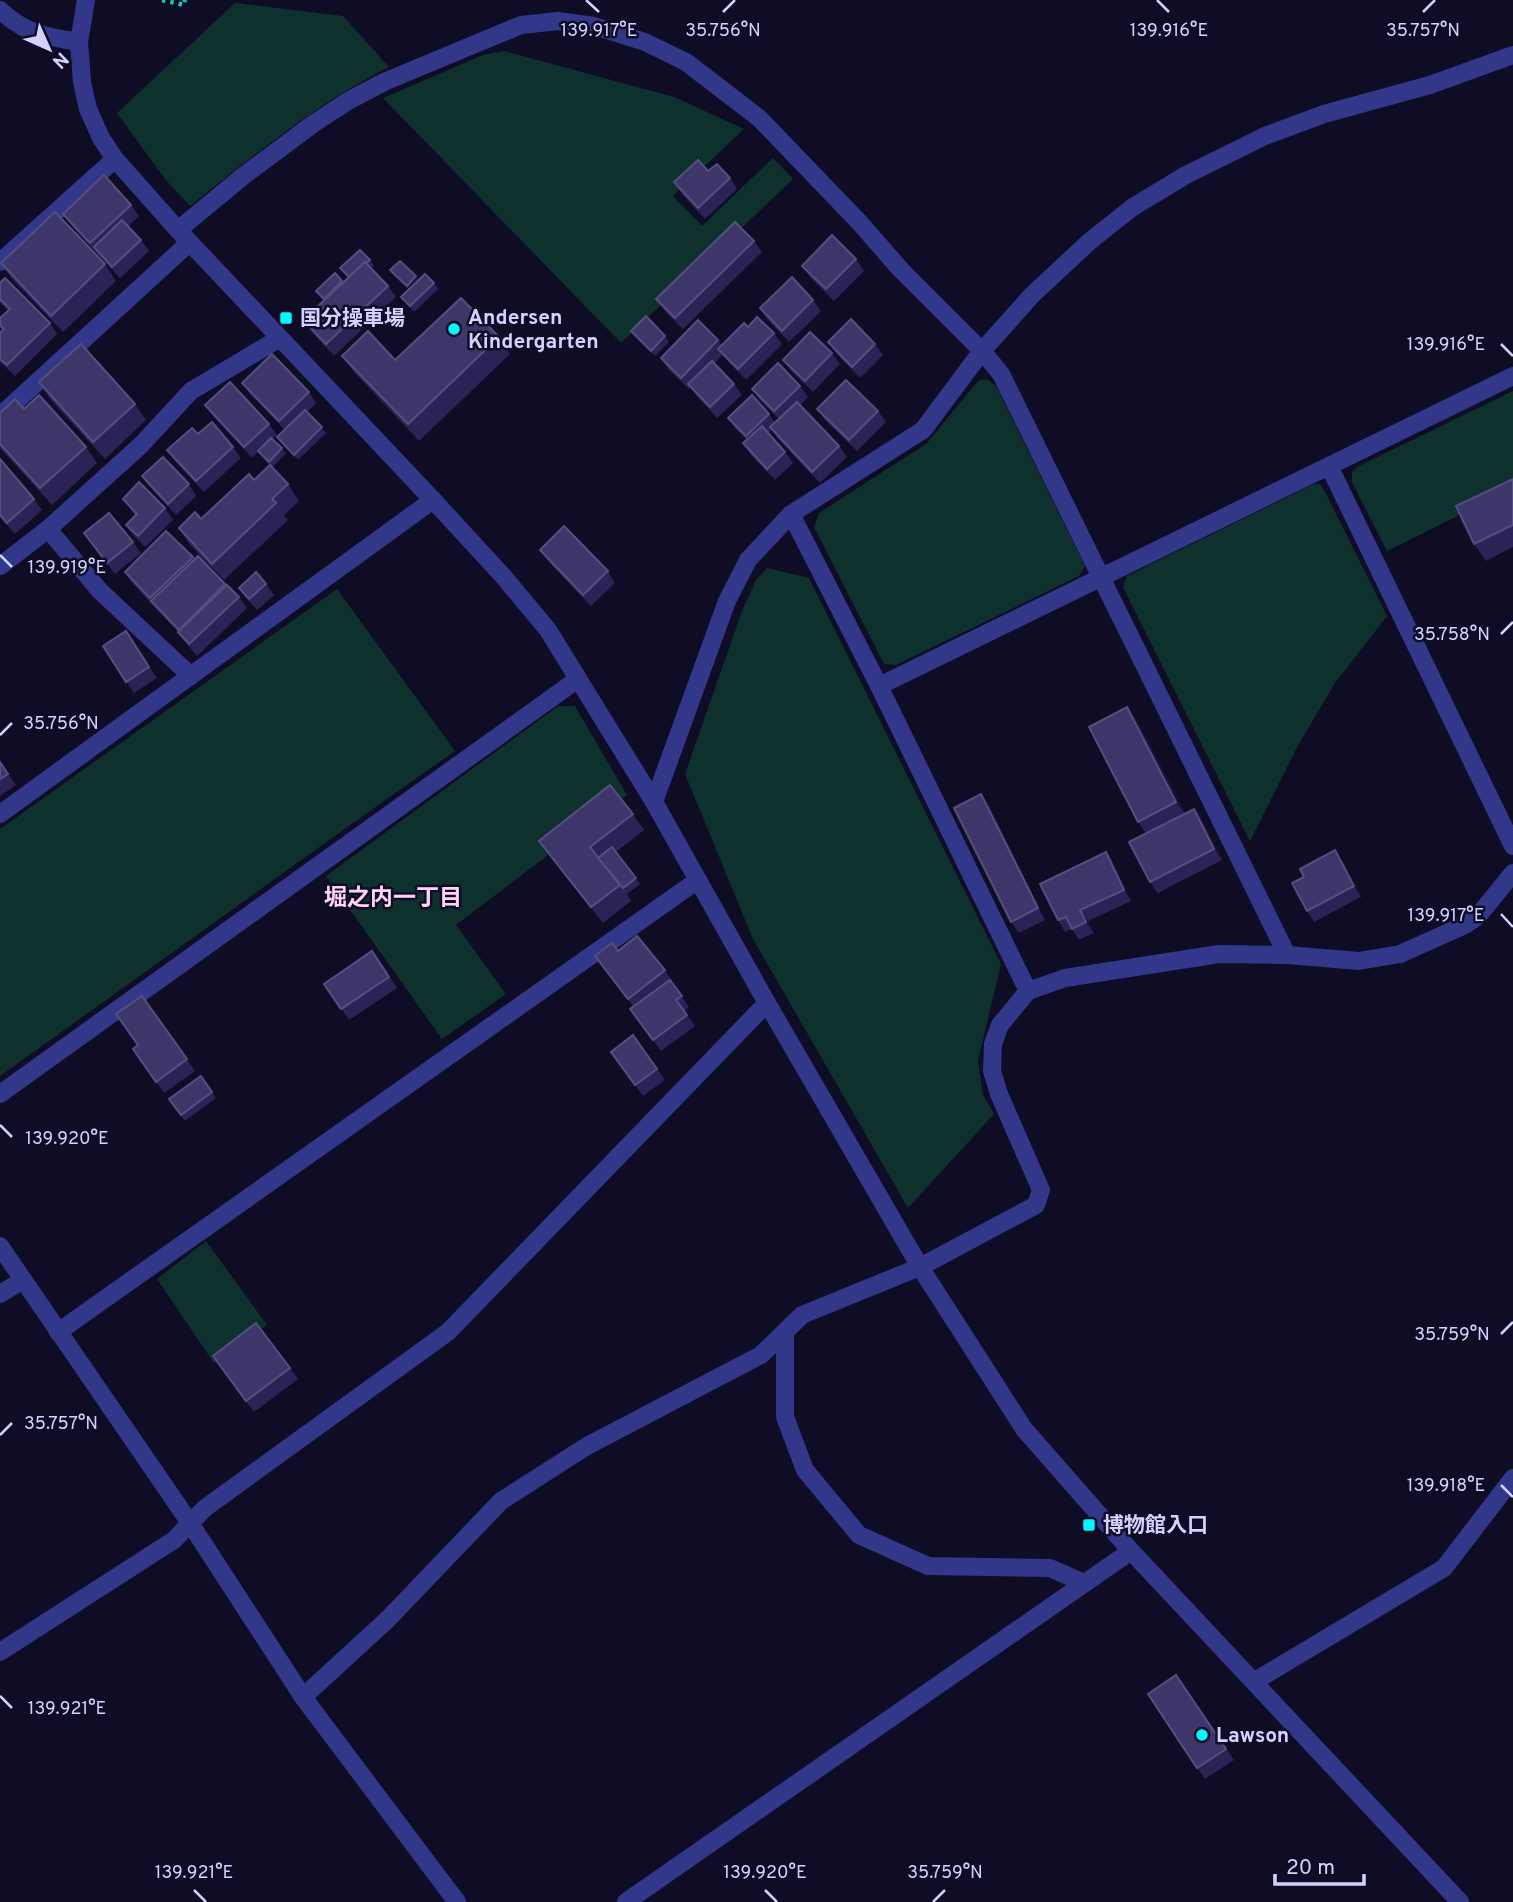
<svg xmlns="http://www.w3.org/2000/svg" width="1513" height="1902" font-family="Overpass,'Noto Sans JP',sans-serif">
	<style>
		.green { fill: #0f312d }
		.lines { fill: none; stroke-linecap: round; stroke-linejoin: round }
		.path { stroke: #22c2ab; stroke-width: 4.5; stroke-dasharray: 3.5 5; stroke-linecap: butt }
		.minor { stroke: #33378a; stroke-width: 18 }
		.wall { fill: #2a2456 }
		.shaded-wall { fill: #17133b }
		.building { fill: #3c3768; stroke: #544f80; stroke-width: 2 }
		.ticks { fill: none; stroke: #d3d2ff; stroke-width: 2.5 }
		.poi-dot { fill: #00f8fd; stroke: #0f0c26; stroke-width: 2.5 }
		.labels { text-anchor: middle; stroke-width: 5; stroke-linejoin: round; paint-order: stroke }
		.poi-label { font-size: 21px; font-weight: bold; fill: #d3d2ff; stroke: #0f0c26; text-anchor: start }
		.neighbourhood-label { font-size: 23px; font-weight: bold; fill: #ffd4f3; stroke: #0f0c26 }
		.ticks-label { font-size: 18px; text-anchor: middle; fill: #d3d2ff; stroke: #0f0c26; stroke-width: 5; stroke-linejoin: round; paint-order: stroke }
	</style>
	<rect width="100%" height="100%" fill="#0f0c26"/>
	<g class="green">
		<path d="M235,3l108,13 46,51c-73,37 -135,88 -199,139l-25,-27 -48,-66z"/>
		<polygon points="504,51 674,97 744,129 673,196 702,226 773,158 793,179 621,343 383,98 483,55"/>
		<polygon points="987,379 996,386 1085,566 1079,576 896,665 884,664 814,527 819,513 926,444 978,381"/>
		<polygon points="1513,391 1513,488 1387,551 1352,482 1352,472 1359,466"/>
		<polygon points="1314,484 1320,484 1325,492 1387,616 1335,683 1297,747 1250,841 1123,587 1127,576"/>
		<polygon points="767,568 809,578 1001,964 978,1061 983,1095 994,1114 908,1208 753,939 685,774 742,611 756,580"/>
		<path d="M337,589l118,162c-153,107 -303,217 -455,325v-247z"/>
		<polygon points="558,706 575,706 627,795 456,925 506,994 442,1039 326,876"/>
		<polygon points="206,1241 267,1325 214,1363 157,1279"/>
	</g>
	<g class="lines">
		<polyline class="path" points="162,0 184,5 185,0"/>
		<g class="minor">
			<polyline points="86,0 79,42 82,82 88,109 101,138 115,159 178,230 433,500 503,576 548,630 654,802 767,1003 920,1267 1024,1429 1131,1551 1460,1902"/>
			<path d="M0,10c26,24 46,27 79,32"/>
			<polyline points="178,230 242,177 313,124 348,101 384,82 521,25 558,21 594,26 645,42 686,62 759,118 860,223 901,270 982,351 1001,374 1287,955"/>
			<polyline points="0,262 115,159"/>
			<polyline points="0,416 189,243"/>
			<polyline points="1329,466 1513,846"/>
			<polyline points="791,514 879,686 1028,991"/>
			<polyline points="48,529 100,591 191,676"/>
			<polyline points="0,566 48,529 141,445 191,391 280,338"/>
			<polyline points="879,686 1513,376"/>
			<polyline points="654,802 727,601 748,560 791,514 923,430 982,351 1032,295 1090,241 1133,207 1186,175 1265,136 1324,114 1430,85 1513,55"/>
			<polyline points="0,814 433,500"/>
			<polyline points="0,1094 578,679"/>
			<polyline points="0,1246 190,1523 303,1697 457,1902"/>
			<polyline points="0,1294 23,1280"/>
			<polyline points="58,1332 698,880"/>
			<polyline points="785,1332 785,1417 805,1470 859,1535 928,1566 1050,1568 1084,1583"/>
			<polyline points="0,1652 174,1540 205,1508 448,1332 767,1003"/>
			<polyline points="1255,1681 1444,1568 1513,1478"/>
			<polyline points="303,1697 387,1620 501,1501 587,1446 761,1355 802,1315 920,1267 1036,1205 1041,1190 999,1094 992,1071 993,1044 1000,1025 1028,991 1065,978 1219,954 1287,955 1359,961 1400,954 1465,925 1478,916 1513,873"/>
			<polyline points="626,1902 1131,1551"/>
		</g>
	</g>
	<g class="wall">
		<polygon points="708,171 730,178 737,189 705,219 681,193 674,182"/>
		<polygon points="131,205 139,216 128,226 141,240 149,251 120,278 71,225 63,214"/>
		<polygon points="754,241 762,252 683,329 664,310 656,299"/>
		<polygon points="856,259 864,271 834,301 810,277 802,266"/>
		<polygon points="370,260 374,266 371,268 388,286 396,297 334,356 311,331 303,320 324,300 316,291 335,273 343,282 348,277 340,268"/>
		<polygon points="1,263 105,264 116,281 63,332 12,279"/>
		<polygon points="390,270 419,280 434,283 438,289 414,312 401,297 409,289 394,276"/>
		<polygon points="0,283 50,323 57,334 15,376 0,362 0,333 2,331 0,327 0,318 8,310 0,303"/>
		<polygon points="813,300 821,311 789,342 767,319 760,308"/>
		<polygon points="748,327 774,333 782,344 746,380 722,355 715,363 734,384 742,395 717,418 696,395 690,387 689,389 668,369 661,358 718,340 722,345"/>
		<polygon points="631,331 665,336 669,342 655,356 635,336"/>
		<polygon points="499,337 510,354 419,441 354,372 342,356 395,360"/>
		<polygon points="828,342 875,344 883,355 860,378 836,353"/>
		<polygon points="832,353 840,364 813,392 791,371 783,360"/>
		<polygon points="39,382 135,404 146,420 105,459 50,399"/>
		<polygon points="242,383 309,392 316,403 307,412 326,433 298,460 277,437 285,430 250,394"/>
		<polygon points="800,386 808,397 800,405 839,446 847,457 820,483 778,439 772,430 768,433 785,452 793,463 775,480 751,455 743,443 747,440 736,429 728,418 769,414 775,423 779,419 760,400 752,389"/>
		<polygon points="205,405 269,424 277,435 273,439 282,448 286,453 272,468 258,452 252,458 213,416"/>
		<polygon points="817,409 878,411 886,422 857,451 825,420"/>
		<polygon points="0,413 86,447 97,463 52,505 0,448"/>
		<polygon points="198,434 233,447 241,458 204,492 175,461 167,450"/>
		<polygon points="0,459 34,499 42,510 15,534 0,517"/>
		<polygon points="142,476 189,484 196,496 176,515 150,487"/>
		<polygon points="1513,479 1513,547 1486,561 1474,544"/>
		<polygon points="254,480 288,484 299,501 284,515 288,520 224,580 190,545 179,528 201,519"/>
		<polygon points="123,499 165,508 173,520 145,547 134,536 126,525 135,515"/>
		<polygon points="84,533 133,542 141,553 115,574"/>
		<polygon points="540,550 608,571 615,583 591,606 548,561"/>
		<polygon points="193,557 239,597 247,608 197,656 186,643 178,632 132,583 125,572"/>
		<polygon points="266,584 274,595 257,610 247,599 239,588"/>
		<polygon points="126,631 157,678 134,693 103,646"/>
		<polygon points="1139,724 1185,813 1194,809 1202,820 1222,860 1158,893 1150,882 1146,833 1138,822"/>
		<polygon points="0,762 16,785 0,796"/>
		<polygon points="981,794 989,805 1045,920 1019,933 1011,922"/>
		<polygon points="633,814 644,830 616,852 640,884 627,894 631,901 603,923 551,858 539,841"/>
		<polygon points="1106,852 1113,863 1131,901 1088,921 1094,933 1079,940 1072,929 1065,932 1058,920"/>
		<polygon points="1343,862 1361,897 1314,922 1307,911"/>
		<polygon points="372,951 397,988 349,1020 324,984"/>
		<polygon points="618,951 665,970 672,981 671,982 689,1007 684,1011 695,1026 661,1051 630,1009 633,1006 595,956"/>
		<polygon points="142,996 195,1071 164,1093 133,1049 138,1045"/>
		<polygon points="633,1035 665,1080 643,1096 611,1052"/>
		<polygon points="201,1076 216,1098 185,1121 169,1099"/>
		<polygon points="221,1368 290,1368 298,1379 254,1412"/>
		<polygon points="1176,1675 1234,1760 1205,1779 1148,1694"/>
	</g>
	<g class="shaded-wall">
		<polygon points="416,276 420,282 411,291 407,286"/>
		<polygon points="1127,707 1139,724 1188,818 1176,802"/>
		<polygon points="981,794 989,805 1045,920 1038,908"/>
		<polygon points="1194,809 1202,820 1222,860 1214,849"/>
		<polygon points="1335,850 1343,862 1361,897 1354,886"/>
		<polygon points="1106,852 1113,863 1131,901 1124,890"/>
		<polygon points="1080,910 1088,921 1094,933 1086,922"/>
	</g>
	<g class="building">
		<polygon points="698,160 708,171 717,164 730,178 698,208 674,182"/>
		<polygon points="104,175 131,205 90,243 63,214"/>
		<polygon points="55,212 105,264 51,316 1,263"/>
		<polygon points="122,220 141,240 112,267 94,247"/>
		<polygon points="735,222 754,241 675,318 656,299"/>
		<polygon points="832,235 856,259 826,289 802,266"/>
		<polygon points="360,250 370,260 366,263 365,262 349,277 340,268"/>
		<polygon points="400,261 416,276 407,286 390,270"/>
		<polygon points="365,262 388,286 326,344 303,320"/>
		<polygon points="335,273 342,281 324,299 316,291"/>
		<polygon points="425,274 434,283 410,306 401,297"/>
		<polygon points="792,277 813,300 782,331 760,308"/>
		<polygon points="5,278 50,323 7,365 0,359 0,333 4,329 0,325 0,318 10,309 0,299 0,283"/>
		<polygon points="461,298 499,337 408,424 342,356 368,331 395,360"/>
		<polygon points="646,316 665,336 651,351 631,331"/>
		<polygon points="757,317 774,333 738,369 718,349 744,323 748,327"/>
		<polygon points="851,319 875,344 852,367 828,342"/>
		<polygon points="698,320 718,340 681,378 661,358"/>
		<polygon points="810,332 832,353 805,381 783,360"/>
		<polygon points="81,344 135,404 93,442 39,382"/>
		<polygon points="272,354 309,392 279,421 242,383"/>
		<polygon points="712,361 734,384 710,407 688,384"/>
		<polygon points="778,363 800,386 774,411 752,389"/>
		<polygon points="846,380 878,411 849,440 817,409"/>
		<polygon points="230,382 269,424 244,447 205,405"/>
		<polygon points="39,395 86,447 40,488 0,444 0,413 15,399 24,409"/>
		<polygon points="752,395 769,414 746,436 728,418"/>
		<polygon points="797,402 839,446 812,472 770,427"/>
		<polygon points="305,410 322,427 294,455 277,437"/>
		<polygon points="212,422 233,447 196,481 167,450 192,428 198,434"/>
		<polygon points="762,426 785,452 767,469 743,443"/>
		<polygon points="271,438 282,448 269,462 258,451"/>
		<polygon points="163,457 189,484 168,504 142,476"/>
		<polygon points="0,459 34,499 7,523 0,515"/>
		<polygon points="270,465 288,484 272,499 276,503 212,564 179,528 195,512 201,519 249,474 254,480"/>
		<polygon points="1513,479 1513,525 1474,544 1456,506"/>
		<polygon points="139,482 165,508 138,536 126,525 137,514 123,499"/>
		<polygon points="109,513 133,542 107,563 84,533"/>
		<polygon points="564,526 608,571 583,595 540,550"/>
		<polygon points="166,531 193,557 150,598 125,572"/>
		<polygon points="198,556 225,584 179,630 151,601"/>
		<polygon points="256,572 266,584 249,599 239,588"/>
		<polygon points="227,585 239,597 189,644 178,632"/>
		<polygon points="126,631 149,667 126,682 103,646"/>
		<polygon points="1127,707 1176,802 1138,822 1089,727"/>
		<polygon points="0,762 8,774 0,779"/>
		<polygon points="610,785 633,814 590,847 620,885 591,907 539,841"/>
		<polygon points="981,794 1038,908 1011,922 954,808"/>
		<polygon points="1194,809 1214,849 1150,882 1129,842"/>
		<polygon points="612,847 636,878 623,888 598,858"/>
		<polygon points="1335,850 1354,886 1307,911 1292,883 1304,877 1300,869"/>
		<polygon points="1106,852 1124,890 1080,910 1086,922 1072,929 1066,917 1058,920 1040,884"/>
		<polygon points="637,936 665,970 628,999 595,956 612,943 618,951"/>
		<polygon points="372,951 389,977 341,1009 324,984"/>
		<polygon points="670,980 682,996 676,1000 687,1015 653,1040 630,1009"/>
		<polygon points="142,996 187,1059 156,1082 133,1049 138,1045 116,1014"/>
		<polygon points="633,1035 657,1069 635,1085 611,1052"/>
		<polygon points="201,1076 212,1092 181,1115 169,1099"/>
		<polygon points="256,1323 290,1368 246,1401 213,1356"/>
		<polygon points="1176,1675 1226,1749 1197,1768 1148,1694"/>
	</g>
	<path class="ticks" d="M586,0l13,12M1157,0l12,12M723,12l12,-12M1423,12l12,-12M1501,344l12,12M0,555l12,12M1501,634l12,-12M0,735l12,-12M1501,914l12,13M0,1125l12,12M1501,1334l12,-12M0,1435l12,-12M1501,1485l12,12M0,1696l12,12M194,1890l12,12M765,1890l12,12M933,1902l12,-12"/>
	<g class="poi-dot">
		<rect x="279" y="311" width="14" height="14" rx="3.5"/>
		<circle cx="454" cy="329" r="7"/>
		<rect x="1082" y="1518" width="14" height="14" rx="3.5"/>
		<circle cx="1202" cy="1735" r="7"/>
	</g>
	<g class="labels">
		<g class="poi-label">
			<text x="468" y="324">Andersen<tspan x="468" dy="24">Kindergarten</tspan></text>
			<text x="300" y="325">国分操車場</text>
			<text x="1103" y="1532">博物館入口</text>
			<text x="1216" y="1742">Lawson</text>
		</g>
		<g class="neighbourhood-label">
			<text x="393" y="905">堀之内一丁目</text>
		</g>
	</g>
	<g class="ticks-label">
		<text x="599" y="36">139.917°E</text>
		<text x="723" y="36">35.756°N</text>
		<text x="1169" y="36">139.916°E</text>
		<text x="1423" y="36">35.757°N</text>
		<text x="1446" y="350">139.916°E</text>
		<text x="67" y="573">139.919°E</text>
		<text x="1452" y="640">35.758°N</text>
		<text x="61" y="729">35.756°N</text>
		<text x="1446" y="921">139.917°E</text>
		<text x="67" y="1144">139.920°E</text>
		<text x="1452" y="1340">35.759°N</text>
		<text x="61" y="1429">35.757°N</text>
		<text x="1446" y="1491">139.918°E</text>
		<text x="67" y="1714">139.921°E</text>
		<text x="194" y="1878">139.921°E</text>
		<text x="765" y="1878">139.920°E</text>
		<text x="945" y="1878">35.759°N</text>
	</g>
	<g transform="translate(49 49) rotate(135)" stroke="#0f0c26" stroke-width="5" paint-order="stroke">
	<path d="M0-5L12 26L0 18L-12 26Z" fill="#d3d2ff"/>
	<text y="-10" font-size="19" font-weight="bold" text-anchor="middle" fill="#d3d2ff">N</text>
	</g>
	<path d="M1275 1874v10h89v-10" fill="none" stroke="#d3d2ff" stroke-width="3.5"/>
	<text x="1286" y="1874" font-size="21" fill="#d3d2ff" stroke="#0f0c26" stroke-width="5" paint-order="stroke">20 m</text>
</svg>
